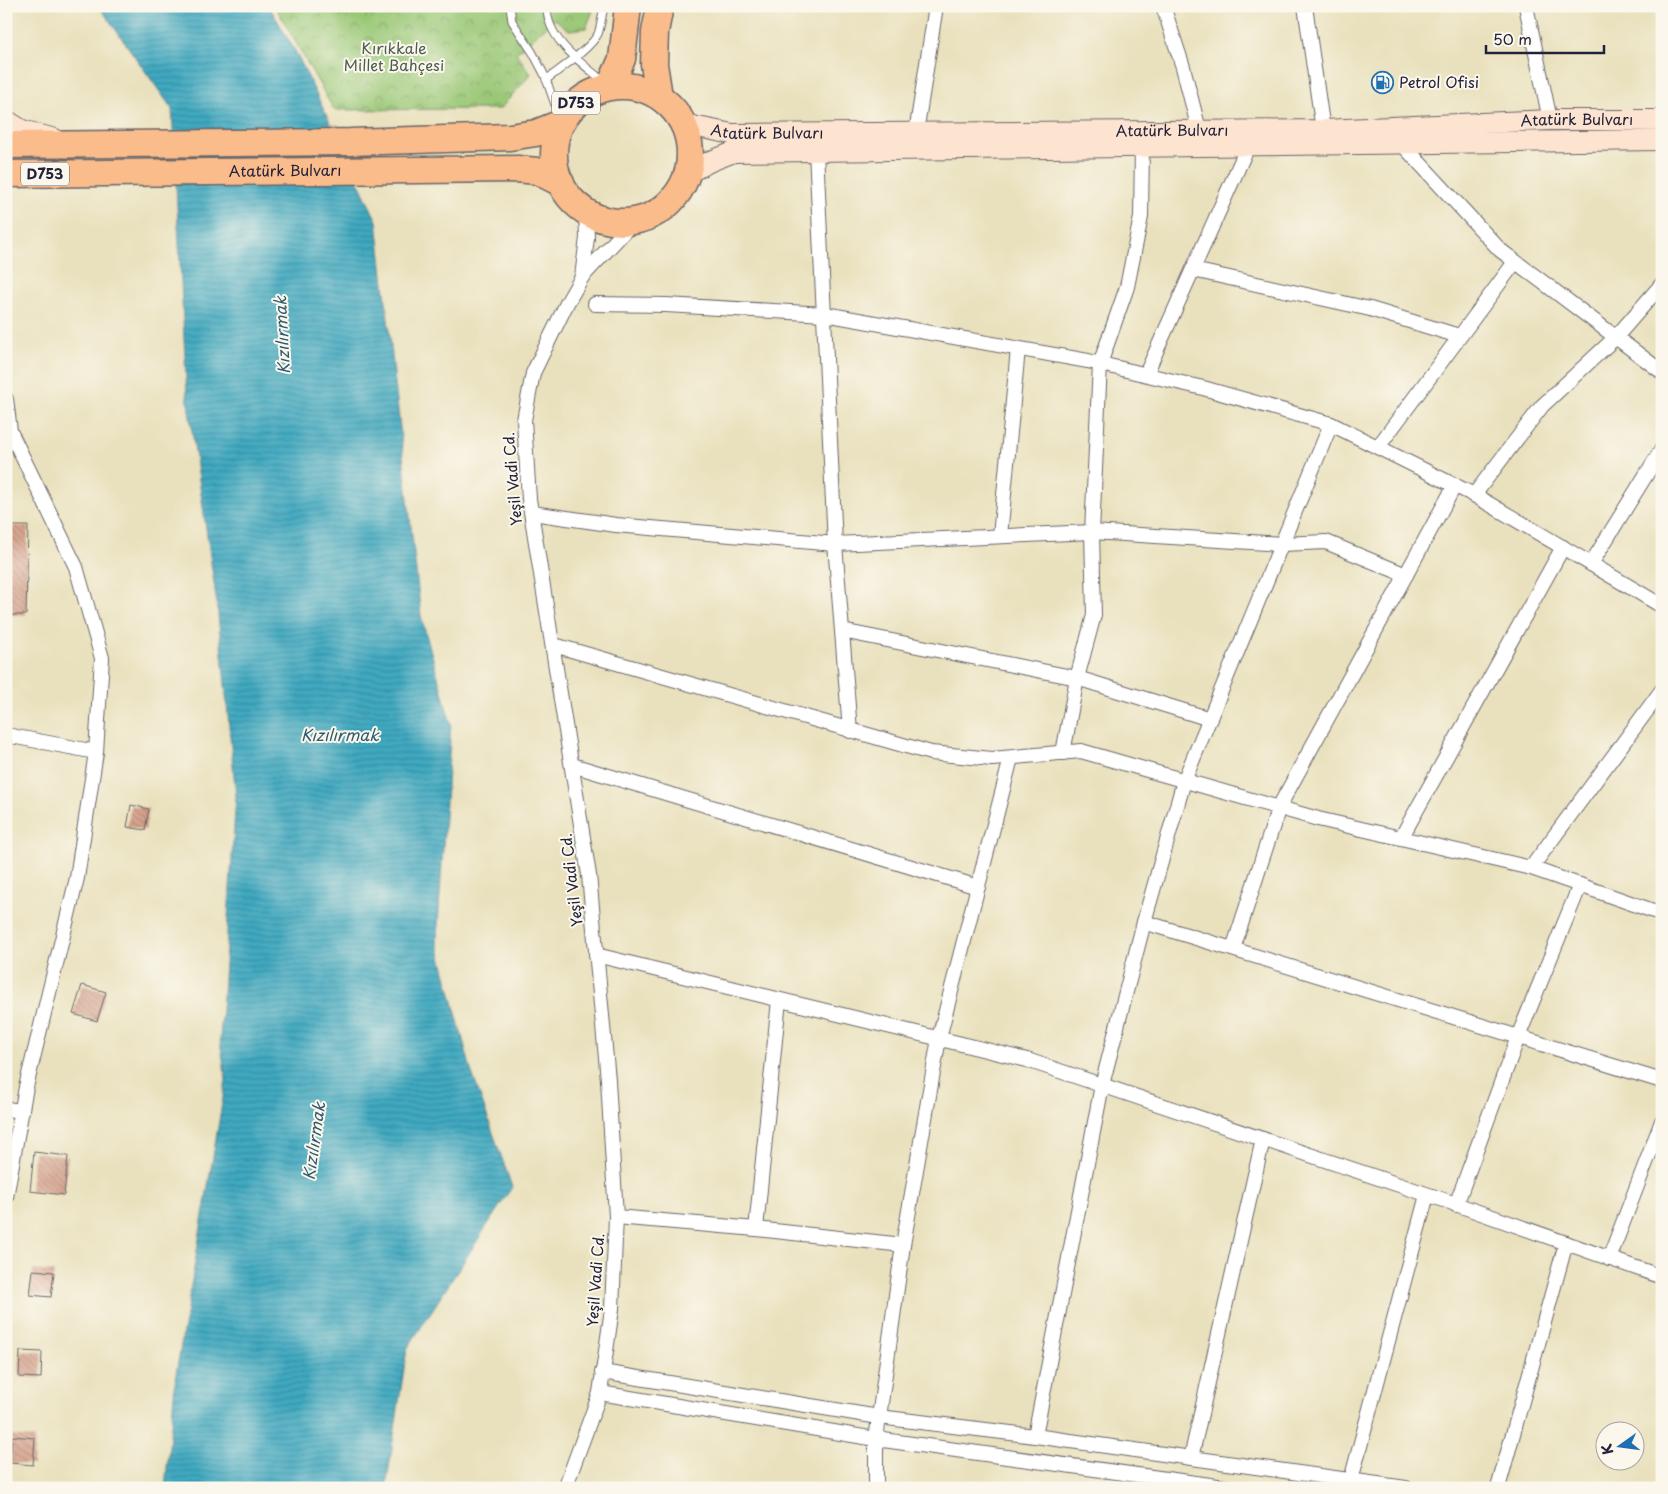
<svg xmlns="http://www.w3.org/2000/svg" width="1668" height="1494" font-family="'Playpen Sans',sans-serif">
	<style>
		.park { fill: url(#park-crowns); stroke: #5e7458 }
		.water { fill: url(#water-rules); stroke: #31667e }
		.building { fill: url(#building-back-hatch) }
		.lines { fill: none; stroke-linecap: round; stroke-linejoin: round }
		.lane-casing { stroke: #686568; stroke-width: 9 }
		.street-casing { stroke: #686568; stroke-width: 16 }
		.secondary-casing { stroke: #686568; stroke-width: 22 }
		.highway-casing { stroke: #686568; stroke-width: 29 }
		.lane { stroke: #fff; stroke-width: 7 }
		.street { stroke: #fff; stroke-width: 14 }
		.secondary { stroke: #fde4d1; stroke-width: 20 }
		.highway { stroke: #fabc8b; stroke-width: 26 }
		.labels { text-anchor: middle; stroke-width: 4; stroke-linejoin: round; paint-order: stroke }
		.shield { fill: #fbf7ec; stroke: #636270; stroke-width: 1 }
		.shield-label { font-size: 14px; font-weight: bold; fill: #22223b }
		.park-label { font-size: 15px; fill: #4c5c4f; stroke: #fbf7ec }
		.poi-label { font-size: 15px; fill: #22223b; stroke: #fbf7ec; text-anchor: start }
		.street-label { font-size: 15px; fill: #22223b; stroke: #fbf7ec }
		.water-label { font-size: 16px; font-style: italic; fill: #2e5870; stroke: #fbf7ec }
	</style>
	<defs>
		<pattern id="park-crowns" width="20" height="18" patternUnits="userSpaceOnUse" patternTransform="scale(1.25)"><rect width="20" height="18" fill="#99c775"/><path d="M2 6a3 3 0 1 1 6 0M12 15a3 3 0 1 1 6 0" fill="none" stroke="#7ca161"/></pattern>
		<pattern id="water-rules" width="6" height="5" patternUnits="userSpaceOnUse" patternTransform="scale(1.25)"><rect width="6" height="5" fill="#40a9c0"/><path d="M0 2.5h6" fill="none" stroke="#35899d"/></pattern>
		<pattern id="building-back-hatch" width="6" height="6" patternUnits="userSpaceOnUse" patternTransform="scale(1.25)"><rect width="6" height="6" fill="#d29a83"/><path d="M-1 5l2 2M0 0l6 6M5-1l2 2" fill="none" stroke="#aa7d6c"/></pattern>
	</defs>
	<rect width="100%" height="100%" fill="#fbf7ec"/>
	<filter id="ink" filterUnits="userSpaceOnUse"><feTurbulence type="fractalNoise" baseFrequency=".02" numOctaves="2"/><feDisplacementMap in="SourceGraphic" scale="10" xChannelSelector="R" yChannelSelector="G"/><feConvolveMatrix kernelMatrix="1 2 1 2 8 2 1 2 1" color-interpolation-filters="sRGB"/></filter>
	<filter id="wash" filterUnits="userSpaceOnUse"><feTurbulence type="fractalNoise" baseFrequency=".0096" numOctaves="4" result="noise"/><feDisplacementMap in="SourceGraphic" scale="20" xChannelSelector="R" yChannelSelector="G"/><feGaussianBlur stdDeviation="1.12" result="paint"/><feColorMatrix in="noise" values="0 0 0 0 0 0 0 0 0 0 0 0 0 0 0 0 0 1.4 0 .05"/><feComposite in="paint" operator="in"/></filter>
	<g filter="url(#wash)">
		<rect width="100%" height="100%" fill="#e9e1bd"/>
		<polygon class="park" points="275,6 593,6 592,13 586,28 569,30 555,19 516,53 531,74 500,109 334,110"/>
		<polygon class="water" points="99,6 269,6 298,56 377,221 421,616 451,724 437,941 471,1070 512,1187 407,1349 386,1488 165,1488 176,1374 226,1080 220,1040 236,796 217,604 187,396 172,109"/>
		<g id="blocks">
			<g class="building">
				<polygon points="6,526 28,526 26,615 6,615"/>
				<polygon points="131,805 149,809 145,830 127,827"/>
				<polygon points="82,985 106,992 97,1021 73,1014"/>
				<polygon points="34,1152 68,1156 64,1195 30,1191"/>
				<polygon points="33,1270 54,1272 51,1297 30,1295"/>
				<polygon points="20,1351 42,1352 41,1378 19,1377"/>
				<polygon points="12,1436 35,1438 33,1465 10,1463"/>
			</g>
		</g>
	</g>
	<g filter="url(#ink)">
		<use href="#blocks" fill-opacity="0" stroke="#686568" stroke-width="1"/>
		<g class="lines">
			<defs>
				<g id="lane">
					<polyline points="510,6 512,21 533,53 545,76 560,119"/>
					<path d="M547,6c-1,34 36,58 59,77"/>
					<path d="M546,80c14,-11 45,-32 52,-46 3,-8 4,-19 6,-28"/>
				</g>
				<g id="street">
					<polyline points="1163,6 1183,67 1199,130"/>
					<polyline points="1305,6 1323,130"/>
					<polyline points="1526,6 1550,120"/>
					<polyline points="916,133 936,6"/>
					<polyline points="1402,144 1500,250 1662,372"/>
					<polyline points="816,151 835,544 850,731"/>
					<polyline points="1193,270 1370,309 1459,336"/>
					<polyline points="582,277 587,238 586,211"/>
					<polyline points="595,304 666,305 825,314 1088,361 1203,388 1331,424 1474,495 1662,606"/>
					<polyline points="1146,374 1248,146"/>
					<polyline points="6,399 10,431 76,567 102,658 96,752"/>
					<polyline points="1378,447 1515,262"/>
					<polyline points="1474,495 1542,406 1616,337 1662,284"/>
					<polyline points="532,513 616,525 835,544 1092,532 1282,544 1326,542 1406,575"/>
					<polyline points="1000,536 1018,349"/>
					<polyline points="1591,564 1662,449"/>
					<polyline points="842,631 1077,678 1210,719"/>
					<polyline points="554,645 931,753 992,759 1081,751 1318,819 1531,868 1662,914"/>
					<polyline points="6,735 96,752 77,878 26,1087 6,1197"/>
					<polyline points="1063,753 1077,678 1094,615 1092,532 1100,364 1127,287 1141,217 1142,147"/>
					<polyline points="572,765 978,887"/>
					<polyline points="1401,838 1563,547"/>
					<polyline points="1531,868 1662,690"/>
					<polyline points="1144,922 1662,1081"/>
					<polyline points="1233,949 1279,807 1455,485"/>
					<polyline points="596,955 1027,1060 1447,1201 1662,1277"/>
					<polyline points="6,1109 22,1111"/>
					<polyline points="1456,1205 1518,1037 1580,885"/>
					<polyline points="616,1217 756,1229 903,1245"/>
					<polyline points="756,1229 779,1000"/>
					<polyline points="1609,1259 1662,1121"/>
					<polyline points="602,1372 879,1417 1035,1436 1406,1488"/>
					<polyline points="600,1393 876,1439 1232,1488"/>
					<polyline points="1035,1436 1102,1085 1144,922 1184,781 1331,424"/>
					<polyline points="1191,1458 1263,1139"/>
					<polyline points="1351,1480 1427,1195"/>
					<polyline points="565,1488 600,1393 612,1309 616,1217 608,1080 589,875 529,499 524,420 533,373 567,303 582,277 634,221"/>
					<polyline points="876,1488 876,1439 903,1245 939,1038 1011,758"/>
					<polyline points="1498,1488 1566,1243"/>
				</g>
				<g id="secondary">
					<polyline points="6,120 22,130 55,139"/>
					<path id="s1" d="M683,124l49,10 591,-4 227,-10h112"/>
					<polyline points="688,173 711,161 734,152 1662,140"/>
				</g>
				<g id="highway">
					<circle cx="622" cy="154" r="68"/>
					<polyline points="610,86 622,59 628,6"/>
					<polyline points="659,96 654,64 655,32 660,6"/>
					<polyline points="6,145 350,142 510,137 536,133 561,123"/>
					<path id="s2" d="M6,174l511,-5 20,2 24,12"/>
				</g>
			</defs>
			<use href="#lane" class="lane-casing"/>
			<use href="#street" class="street-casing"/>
			<use href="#secondary" class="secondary-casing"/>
			<use href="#highway" class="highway-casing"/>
			<use href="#lane" class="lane"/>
			<use href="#street" class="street"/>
			<use href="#secondary" class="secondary"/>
			<use href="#highway" class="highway"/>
		</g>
	</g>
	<defs>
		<symbol id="fuel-ring" viewBox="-11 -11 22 22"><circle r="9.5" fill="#fbf7ec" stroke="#1f6fb2" stroke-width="1.5"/><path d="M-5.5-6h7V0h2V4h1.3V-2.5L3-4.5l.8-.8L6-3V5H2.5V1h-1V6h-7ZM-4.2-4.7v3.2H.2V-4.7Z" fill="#1f6fb2"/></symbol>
	</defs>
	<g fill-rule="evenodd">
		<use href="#fuel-ring" x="1370" y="70" width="25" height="25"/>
	</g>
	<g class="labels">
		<g class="shield">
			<rect x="552" y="91.5" width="48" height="23" rx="4"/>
			<rect x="21" y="162.5" width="48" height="23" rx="4"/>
		</g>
		<g class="shield-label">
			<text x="576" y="108">D753</text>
			<text x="45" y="179">D753</text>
		</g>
		<g class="park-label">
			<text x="394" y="54">Kırıkkale<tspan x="394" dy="17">Millet Bahçesi</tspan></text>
		</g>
		<g class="poi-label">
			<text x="1399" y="88">Petrol Ofisi</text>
		</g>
		<g class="street-label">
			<text dy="5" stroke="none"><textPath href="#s1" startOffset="895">Atatürk Bulvarı</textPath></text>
			<text dy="5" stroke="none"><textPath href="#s1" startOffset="85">Atatürk Bulvarı</textPath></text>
			<text dy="5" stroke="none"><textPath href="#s1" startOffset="490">Atatürk Bulvarı</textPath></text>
			<text dy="5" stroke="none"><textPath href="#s2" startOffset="279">Atatürk Bulvarı</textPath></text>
			<text transform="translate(513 479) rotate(-95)" y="5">Yeşil Vadi Cd.</text>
			<text transform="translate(572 880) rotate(-97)" y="5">Yeşil Vadi Cd.</text>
			<text transform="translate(596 1280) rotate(-86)" y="5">Yeşil Vadi Cd.</text>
		</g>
		<g class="water-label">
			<text transform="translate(282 335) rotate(-93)" y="6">Kızılırmak</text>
			<text x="340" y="741">Kızılırmak</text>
			<text transform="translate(314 1141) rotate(-82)" y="6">Kızılırmak</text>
		</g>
	</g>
	<rect width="1668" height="1494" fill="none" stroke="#fbf7ec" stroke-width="25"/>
	<g transform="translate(1620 1446) rotate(256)"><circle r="24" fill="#fbf7ec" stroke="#a4a2a5"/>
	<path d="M0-4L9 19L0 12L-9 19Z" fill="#1f6fb2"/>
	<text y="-8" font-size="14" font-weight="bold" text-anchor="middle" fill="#22223b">K</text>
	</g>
	<path d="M1486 45v8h118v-8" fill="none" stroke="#22223b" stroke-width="2.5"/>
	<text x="1493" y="45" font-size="15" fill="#22223b" stroke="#fbf7ec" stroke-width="4" paint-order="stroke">50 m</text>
</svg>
